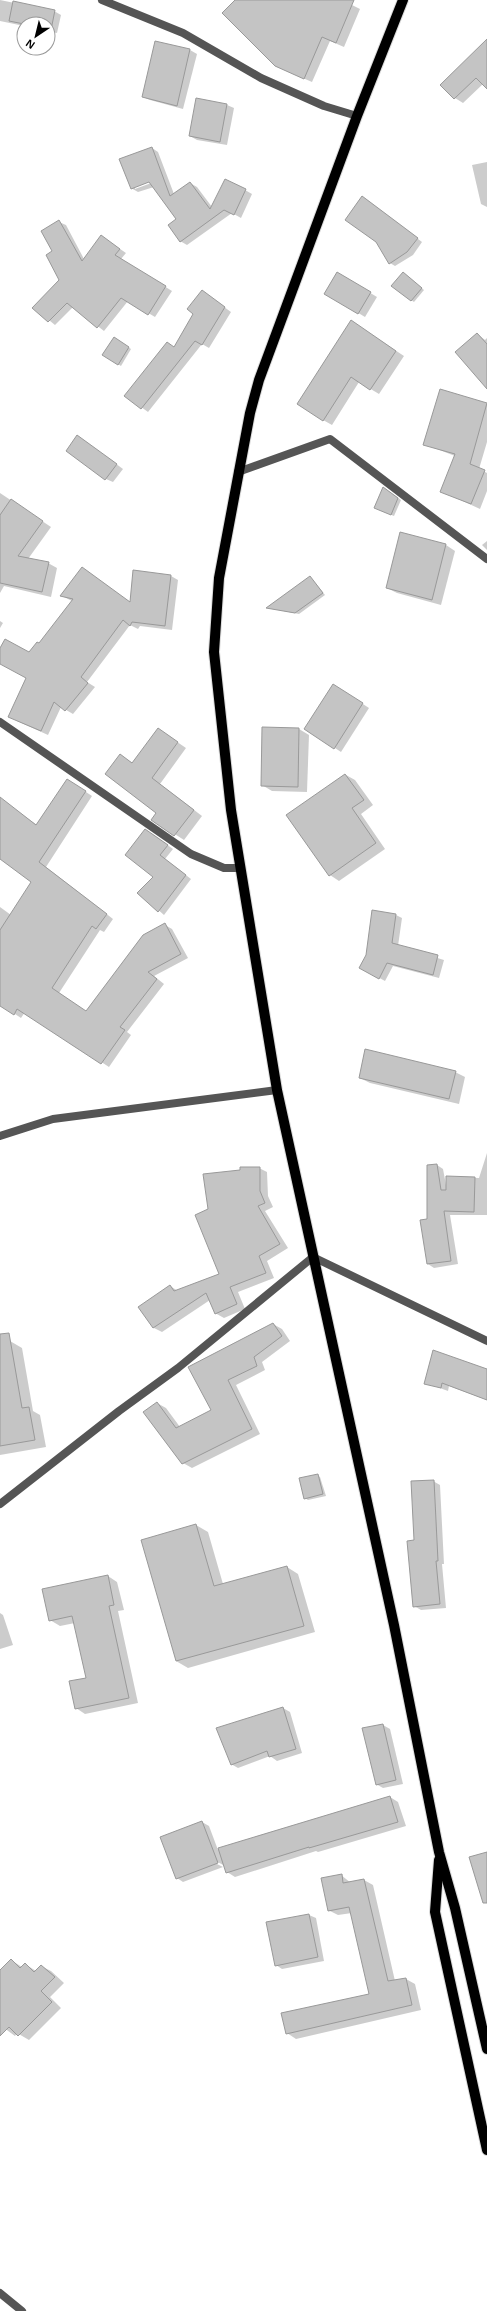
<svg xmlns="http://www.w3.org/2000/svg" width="487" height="2311" font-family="Helvetica,sans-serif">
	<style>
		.shadow { fill: #0003; fill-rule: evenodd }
		.building { fill: #c4c4c4; stroke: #999 }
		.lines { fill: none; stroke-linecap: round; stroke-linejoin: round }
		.primary-casing { stroke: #dbdbdb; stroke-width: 12 }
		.street { stroke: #555; stroke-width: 8 }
		.primary { stroke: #000; stroke-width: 10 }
	</style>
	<rect width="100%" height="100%" fill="#fff"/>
	<g class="shadow">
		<polygon points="0,0 54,11 61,15 57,33 48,31 48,24 24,24 24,26 0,21"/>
		<polygon points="237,0 342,0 360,9 344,47 330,41 312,82 275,66"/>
		<polygon points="487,41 487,88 483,84 463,103 455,98"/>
		<polygon points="156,42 190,50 197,54 183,109 150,100 143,97"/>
		<polygon points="197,99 227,105 234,108 227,145 197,140 190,136"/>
		<path d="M152,148l6,4 16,42 16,-11 7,4 15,20 33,-17 7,4 -11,24 -9,-5 -45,32 -7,-4 -3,-21 -23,-33 -16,5 -7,-4zM154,180v2l-19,7v-2z"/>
		<polygon points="487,162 487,207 481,204 472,165"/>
		<polygon points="363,197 422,242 413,255 395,266 390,263"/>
		<polygon points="59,222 66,225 84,259 101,236 126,253 121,259 172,291 155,317 128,301 104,331 73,307 55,325 34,308 61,280 54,251"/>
		<polygon points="337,273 377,297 365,317 325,293"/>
		<polygon points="406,275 424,290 414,302 411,300"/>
		<polygon points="202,291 231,312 209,348 202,344 148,412 126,396 174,348 194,313"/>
		<polygon points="360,327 404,356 379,394 359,382 332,425 323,420"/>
		<polygon points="477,334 485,340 487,338 487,388"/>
		<polygon points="114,338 131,349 121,366 104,355"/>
		<polygon points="446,392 487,404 487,442 479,469 487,473 487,491 480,509 441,491 455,456 424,444"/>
		<polygon points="78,436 123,469 113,482 106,479"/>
		<polygon points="387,490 401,500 394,516 379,510"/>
		<polygon points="0,493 51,527 28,559 48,563 57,568 51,597 4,586 0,593"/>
		<polygon points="487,541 487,550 482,545"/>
		<polygon points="446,545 455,551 441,605 397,593 387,588"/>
		<polygon points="82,568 130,603 171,576 178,580 172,630 140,626 138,629 130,625 87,682 95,687 73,714 61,707 48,735 17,721 27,678 0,663 0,650 29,654 40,644 72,601 62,596"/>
		<polygon points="310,577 325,595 299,614 268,608"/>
		<polygon points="0,621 3,623 0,628"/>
		<polygon points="340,689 369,708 341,752 335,748"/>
		<polygon points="263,728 299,729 309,735 307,792 272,791 262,785"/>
		<polygon points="158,729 186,748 160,784 202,816 184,840 153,820 158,813 120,756 133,763"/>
		<polygon points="346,775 355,780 373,805 361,814 385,849 339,881 330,875"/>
		<polygon points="74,784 92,796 46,867 113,919 104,932 100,930 59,993 87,1012 165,925 172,929 188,958 154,976 164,984 127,1032 131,1035 109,1067 25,1012 21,1018 0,1004 0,907 11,915 32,882 0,858 0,811 6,803 37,825"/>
		<polygon points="151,833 173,849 165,859 191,879 164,915 139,893 154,876"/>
		<polygon points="373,912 396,915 402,918 398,946 444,960 439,978 393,966 385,981 361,968 367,956"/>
		<polygon points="455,1072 465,1077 459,1104 370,1083 360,1078"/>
		<polygon points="487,1153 487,1215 450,1215 458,1264 434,1268 428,1264 428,1220 437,1165 443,1169 446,1185 447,1177 479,1178"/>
		<polygon points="259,1168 267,1172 268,1196 273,1207 265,1211 288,1248 267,1261 274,1278 238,1292 245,1309 224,1318 215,1313 210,1300 162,1332 154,1328 170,1286 178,1291 220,1274 209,1210"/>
		<polygon points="273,1324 282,1329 290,1341 262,1362 265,1370 236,1385 260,1434 192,1468 183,1463 157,1403 166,1408 180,1427 212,1410 190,1367"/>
		<polygon points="10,1341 22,1348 33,1411 40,1415 46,1447 0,1455 0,1343"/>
		<polygon points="487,1371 487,1400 449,1386 448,1391 426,1383"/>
		<polygon points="317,1475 320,1477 326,1496 308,1500 305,1498"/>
		<polygon points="433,1481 440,1485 444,1564 442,1564 446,1608 421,1610 414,1606 415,1541"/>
		<polygon points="196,1525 208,1532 223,1584 287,1567 298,1574 315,1632 188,1668 176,1661"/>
		<polygon points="108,1576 117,1582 124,1610 118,1611 138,1703 85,1714 76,1708 87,1678 75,1623 60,1626 50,1620"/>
		<polygon points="0,1613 3,1615 13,1645 0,1649"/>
		<polygon points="283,1708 290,1712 302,1753 277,1761 270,1756 238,1768 231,1764"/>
		<polygon points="383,1725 390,1729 403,1784 383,1788 376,1784"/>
		<polygon points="390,1797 398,1802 406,1826 318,1852 316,1851 235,1877 227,1872 225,1866 214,1860 213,1862 223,1867 183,1882 177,1878 202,1822 209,1826 218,1850"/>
		<polygon points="341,1875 351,1883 364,1880 373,1885 395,1981 406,1979 415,1984 421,2010 296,2039 287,2033 371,1994 352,1913 338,1915 328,1910"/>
		<polygon points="309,1915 316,1918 324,1961 282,1969 276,1965"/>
		<polygon points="11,1960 22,1967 25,1964 36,1971 41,1966 51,1971 64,1983 50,1997 61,2008 29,2040 17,2033 15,2036 0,2025 0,1972"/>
	</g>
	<g class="building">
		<polygon points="235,0 354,0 336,43 322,37 304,79 275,66 222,13"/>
		<polygon points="13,1 55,10 51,30 48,29 48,24 24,24 9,21"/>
		<polygon points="487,39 487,89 476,78 454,99 440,85"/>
		<polygon points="155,41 190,49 177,106 142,97"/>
		<polygon points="196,98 227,104 220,142 189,136"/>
		<polygon points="152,147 170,196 190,182 210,209 225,179 246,189 234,215 224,210 180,242 168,225 176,219 149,182 131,189 119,159"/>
		<polygon points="362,196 418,238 407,252 389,264 376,242 345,220"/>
		<polygon points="59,220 82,261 101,235 120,249 115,255 166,286 148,315 121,298 97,328 67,303 48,322 32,308 59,280 46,255 52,251 41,231"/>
		<polygon points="337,272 371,292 358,314 324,294"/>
		<polygon points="403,272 422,288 411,301 391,286"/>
		<polygon points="202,290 225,307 202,345 195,341 141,409 124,396 167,342 174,347 193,314 187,309"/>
		<polygon points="351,320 396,351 370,390 351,377 323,421 297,404"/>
		<polygon points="477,333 487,344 487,389 455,352"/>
		<polygon points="114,337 129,347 118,365 102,355"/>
		<polygon points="440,389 487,403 470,464 485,470 471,504 440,492 455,454 423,445"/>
		<polygon points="77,435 117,464 105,480 66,451"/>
		<polygon points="383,487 398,498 391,515 374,508"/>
		<polygon points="11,499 43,521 18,556 49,562 42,592 0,583 0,515"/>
		<polygon points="400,532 446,544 432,600 386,588"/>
		<polygon points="82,567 130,602 133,570 171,575 165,626 132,622 130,626 123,620 81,677 88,683 65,711 54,702 41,731 8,717 26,678 0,664 0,648 5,639 29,652 37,642 39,643 73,599 60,596"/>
		<polygon points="310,576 323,593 295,613 266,608"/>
		<polygon points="333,684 363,703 334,749 304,729"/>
		<polygon points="262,727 299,728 298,787 261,786"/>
		<polygon points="158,728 178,742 152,778 194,810 174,836 151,820 156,813 105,774 120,754 132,763"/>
		<polygon points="345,774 364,800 352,808 376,843 329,876 286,815"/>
		<polygon points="67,779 86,791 39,862 107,914 96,929 92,926 52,988 86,1011 143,935 165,923 181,954 148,972 157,979 120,1027 125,1030 101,1064 17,1009 14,1015 0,1006 0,930 31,882 0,859 0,797 36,825"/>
		<polygon points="145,829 168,845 160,855 186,875 158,912 137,893 153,877 125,855"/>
		<polygon points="372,910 396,914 392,943 438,955 433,975 387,963 379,979 359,968 366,955"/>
		<polygon points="365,1049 456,1071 449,1099 359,1078"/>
		<polygon points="437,1164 441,1190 446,1190 446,1176 475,1177 474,1212 444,1211 451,1261 427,1264 420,1220 427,1219 427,1165"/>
		<polygon points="240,1167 260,1167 260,1191 265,1203 258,1206 280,1244 259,1256 266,1273 230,1287 237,1304 215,1314 206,1293 153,1328 138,1307 170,1285 174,1291 219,1274 195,1215 208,1209 203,1174 240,1170"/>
		<polygon points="273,1323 282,1336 254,1357 257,1366 228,1380 252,1429 182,1464 143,1412 157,1402 176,1428 211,1410 188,1367"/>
		<polygon points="9,1333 22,1408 29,1407 35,1440 0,1446 0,1334"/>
		<polygon points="433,1350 487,1369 487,1400 442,1383 441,1388 424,1384"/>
		<polygon points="318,1474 323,1494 304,1499 299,1478"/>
		<polygon points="434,1480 438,1561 436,1561 440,1604 413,1607 407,1541 414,1540 411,1481"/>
		<polygon points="196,1524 214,1586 287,1566 304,1626 176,1661 141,1540"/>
		<polygon points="108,1575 114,1605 109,1606 129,1698 75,1709 69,1681 86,1678 72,1616 49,1621 42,1589"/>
		<polygon points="283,1707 296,1749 269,1757 267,1751 231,1765 216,1728"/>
		<polygon points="383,1724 396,1780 376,1785 362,1728"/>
		<polygon points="390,1796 398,1822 309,1848 309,1847 226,1873 218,1848"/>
		<polygon points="202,1821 218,1863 176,1879 160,1837"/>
		<polygon points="487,1852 487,1903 483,1903 469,1857"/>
		<polygon points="342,1874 343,1883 364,1879 388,1981 406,1978 412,2005 286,2034 281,2013 369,1994 349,1907 328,1911 321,1878"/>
		<polygon points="309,1914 318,1957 275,1966 266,1922"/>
		<polygon points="11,1959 20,1968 25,1963 34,1972 41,1965 55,1977 41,1991 52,2002 18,2036 9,2027 0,2036 0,1970"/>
	</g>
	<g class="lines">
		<defs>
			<g id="primary">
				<polyline points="403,0 357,116 259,380 250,413 219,578 214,652 231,810 277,1090 394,1625 439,1852 455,1908 487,2049"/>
				<polyline points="439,1860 435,1912 487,2150"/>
			</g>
		</defs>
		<use href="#primary" class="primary-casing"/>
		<g class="street">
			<polyline points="102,0 183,33 261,78 324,106 357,116"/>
			<polyline points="238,472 330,439 487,559"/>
			<polyline points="0,722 191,854 224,868 240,868"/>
			<polyline points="0,1136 53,1119 277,1090"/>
			<polyline points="0,1504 119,1411 178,1368 313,1257 487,1341"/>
			<polyline points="0,2293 22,2311"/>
		</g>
		<use href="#primary" class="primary"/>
	</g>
	<g transform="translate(36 36) rotate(215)"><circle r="19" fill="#ffffff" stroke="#999999"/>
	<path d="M0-3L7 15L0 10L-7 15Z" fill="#000000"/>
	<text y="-6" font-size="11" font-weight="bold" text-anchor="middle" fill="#000000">N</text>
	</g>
</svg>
